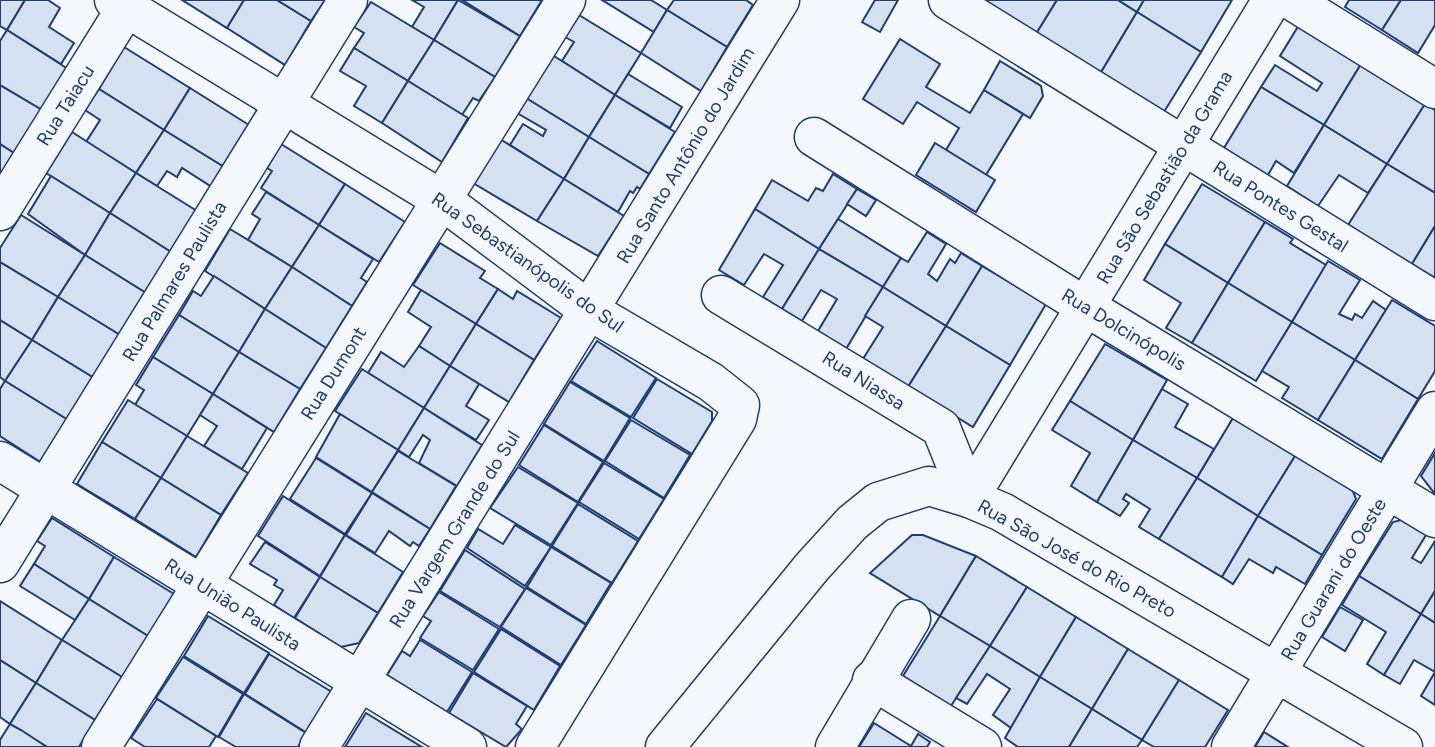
<svg xmlns="http://www.w3.org/2000/svg" width="1435" height="747" font-family="Figtree,sans-serif">
	<style>
		.building { fill: #d5e0f0; stroke: #1d3f73; stroke-width: 2 }
		.lines { fill: none; stroke-linecap: round; stroke-linejoin: round }
		.minor-casing { stroke: #1d3f73; stroke-width: 41 }
		.minor { stroke: #f4f7fb; stroke-width: 38 }
		.labels { text-anchor: middle; stroke-width: 5; stroke-linejoin: round; paint-order: stroke }
		.street-label { font-size: 19px; fill: #1d3f73; stroke: #f4f7fb }
	</style>
	<rect width="100%" height="100%" fill="#f4f7fb"/>
	<g class="building">
		<polygon points="0,0 25,0 7,30 0,26"/>
		<polygon points="25,0 48,0 60,8 49,27 74,43 61,64 7,30"/>
		<polygon points="182,0 244,0 227,28"/>
		<polygon points="244,0 277,0 311,21 285,65 227,28"/>
		<polygon points="277,0 325,0 311,21"/>
		<polygon points="412,0 458,0 434,40 412,27 424,7"/>
		<polygon points="458,0 520,36 495,77 434,40"/>
		<polygon points="462,0 542,0 520,36"/>
		<polygon points="602,0 651,0 667,10 654,32"/>
		<polygon points="674,0 746,0 753,5 727,47 667,10"/>
		<polygon points="875,0 898,0 880,32 862,22"/>
		<polygon points="979,0 1057,0 1036,34"/>
		<polygon points="1057,0 1118,0 1137,12 1100,74 1036,34"/>
		<polygon points="1118,0 1144,0 1137,12"/>
		<polygon points="1144,0 1232,0 1201,52 1137,12"/>
		<polygon points="1349,0 1401,0 1382,30 1345,7"/>
		<polygon points="1401,0 1435,0 1435,25 1418,53 1382,30"/>
		<polygon points="371,2 434,40 408,81 354,48 364,33 354,27"/>
		<polygon points="667,10 727,47 701,91 641,53"/>
		<polygon points="1137,12 1201,52 1164,112 1100,74"/>
		<polygon points="579,15 641,53 615,95 562,61 574,42 565,37"/>
		<polygon points="1299,25 1361,64 1324,125 1261,87 1275,65 1317,91 1322,83 1280,56"/>
		<polygon points="7,30 68,69 42,110 0,85 0,41"/>
		<polygon points="900,39 940,64 926,87 970,113 984,90 1023,114 986,175 946,150 959,128 917,102 903,124 863,99"/>
		<polygon points="434,40 495,77 479,101 473,98 462,115 408,81"/>
		<polygon points="124,47 190,88 164,130 99,89"/>
		<polygon points="354,48 408,81 382,123 354,106 366,86 340,71"/>
		<polygon points="554,56 615,95 589,137 526,98"/>
		<polygon points="1000,61 1041,86 1043,96 1030,118 984,90"/>
		<polygon points="1361,64 1425,104 1387,164 1324,125"/>
		<polygon points="628,74 682,107 670,128 615,95"/>
		<polygon points="408,81 468,118 442,162 382,123"/>
		<polygon points="0,85 42,110 14,153 0,144"/>
		<polygon points="1261,87 1324,125 1294,173 1276,161 1268,175 1224,148"/>
		<polygon points="190,88 249,125 224,167 164,130"/>
		<polygon points="99,89 164,130 136,173 86,142 100,120 85,110"/>
		<polygon points="615,95 675,132 649,174 589,137"/>
		<polygon points="526,98 589,137 564,179 510,145 523,124 543,136 546,130 517,113"/>
		<polygon points="1425,104 1435,110 1435,193 1387,164"/>
		<polygon points="1324,125 1387,164 1368,193 1339,175 1318,206 1287,186"/>
		<polygon points="164,130 224,167 212,187 182,168 177,177 167,171 157,186 136,173"/>
		<polygon points="72,132 136,173 110,213 46,173"/>
		<polygon points="589,137 649,174 640,189 637,187 633,193 630,191 618,212 564,179"/>
		<polygon points="500,139 564,179 537,221 473,183"/>
		<polygon points="935,143 995,180 976,212 916,175"/>
		<polygon points="0,144 14,153 0,176"/>
		<polygon points="281,144 345,184 319,225 261,188 272,171 267,168"/>
		<polygon points="1387,164 1435,193 1435,226 1412,264 1348,225"/>
		<polygon points="136,173 197,211 171,252 110,213"/>
		<polygon points="833,174 857,189 819,249 755,209 772,180 808,201 816,188 823,191"/>
		<polygon points="51,176 110,213 85,255 28,214"/>
		<polygon points="564,179 624,216 598,256 537,221"/>
		<polygon points="345,184 405,222 379,262 319,225"/>
		<polygon points="1202,184 1265,222 1228,283 1165,244"/>
		<polygon points="857,189 876,200 866,216 847,204"/>
		<polygon points="266,192 319,225 292,267 248,240 260,219 252,214"/>
		<polygon points="755,209 819,249 782,309 763,297 783,265 764,254 744,285 719,270"/>
		<polygon points="110,213 171,252 146,293 85,255"/>
		<polygon points="21,215 85,255 58,297 0,262 0,248"/>
		<polygon points="838,219 901,258 883,287 819,249"/>
		<polygon points="1265,222 1293,239 1290,243 1326,265 1292,322 1228,283"/>
		<polygon points="319,225 373,259 361,278 367,282 352,306 292,267"/>
		<polygon points="1435,226 1435,278 1412,264"/>
		<polygon points="230,229 292,267 265,309 205,271"/>
		<polygon points="927,232 946,244 928,274 937,281 950,259 955,263 961,253 982,266 946,326 883,287 901,258 908,262"/>
		<polygon points="440,243 485,271 480,278 498,289 476,324 413,285"/>
		<polygon points="1165,244 1228,283 1192,343 1166,328 1181,303 1144,280"/>
		<polygon points="819,249 883,287 846,349 818,331 837,299 821,290 802,321 782,309"/>
		<polygon points="85,255 146,293 120,335 58,297"/>
		<polygon points="1328,261 1360,280 1339,314 1352,320 1355,314 1362,318 1373,301 1386,310 1355,360 1292,322"/>
		<polygon points="0,262 58,297 32,340 0,320"/>
		<polygon points="982,266 1046,304 1010,365 946,326"/>
		<polygon points="292,267 352,306 326,348 265,309"/>
		<polygon points="214,276 265,309 239,352 179,315 193,291 201,296"/>
		<polygon points="1228,283 1292,322 1256,381 1192,343"/>
		<polygon points="883,287 946,326 908,387 863,359 883,327 865,316"/>
		<polygon points="498,289 513,299 517,291 561,318 534,360 476,324"/>
		<polygon points="421,290 476,324 450,366 419,346 431,327 408,312"/>
		<polygon points="58,297 120,335 94,378 32,340"/>
		<polygon points="1392,300 1435,326 1435,371 1418,399 1355,360"/>
		<polygon points="265,309 326,348 300,389 239,352"/>
		<polygon points="179,315 239,352 213,394 153,357"/>
		<polygon points="0,320 32,340 5,381 0,377"/>
		<polygon points="1292,322 1355,360 1318,420 1282,398 1289,387 1262,371"/>
		<polygon points="476,324 534,360 509,402 450,366"/>
		<polygon points="946,326 1010,365 973,427 908,387"/>
		<polygon points="32,340 94,378 68,420 5,381"/>
		<polygon points="597,341 656,378 631,417 571,381"/>
		<polygon points="1105,344 1167,380 1133,440 1070,401"/>
		<polygon points="419,346 450,366 424,408 368,373 381,352 404,367"/>
		<polygon points="239,352 300,389 274,432 213,394"/>
		<polygon points="153,357 213,394 187,436 135,405 144,390 136,385"/>
		<polygon points="1355,360 1418,399 1382,459 1318,420"/>
		<polygon points="450,366 479,384 466,406 489,420 476,440 424,408"/>
		<polygon points="362,369 424,408 398,450 335,411"/>
		<polygon points="657,379 712,412 712,421 692,454 633,418"/>
		<polygon points="5,381 68,420 42,463 0,436 0,389"/>
		<polygon points="570,382 630,418 604,461 544,424"/>
		<polygon points="1162,389 1188,404 1175,427 1214,449 1197,478 1133,440"/>
		<polygon points="213,394 267,428 242,469 204,446 217,426 200,415"/>
		<polygon points="128,400 187,436 161,478 102,442"/>
		<polygon points="1070,401 1133,440 1097,502 1071,486 1090,453 1052,430"/>
		<polygon points="424,408 482,445 457,486 419,463 430,440 423,435 409,457 398,450"/>
		<polygon points="340,414 398,450 372,492 316,457"/>
		<polygon points="1233,418 1295,456 1258,516 1197,478"/>
		<polygon points="631,420 690,455 664,498 605,461"/>
		<polygon points="544,425 603,462 578,502 519,465"/>
		<polygon points="187,436 248,473 221,515 161,478"/>
		<polygon points="1133,440 1197,478 1159,539 1139,527 1150,509 1126,494 1123,499 1129,503 1120,516 1097,502"/>
		<polygon points="102,442 161,478 135,519 77,484"/>
		<polygon points="398,451 456,486 430,529 372,492"/>
		<polygon points="1435,453 1435,494 1421,476"/>
		<polygon points="1295,456 1352,489 1356,499 1322,555 1258,516"/>
		<polygon points="316,458 372,493 345,534 290,499"/>
		<polygon points="604,463 664,499 639,539 579,502"/>
		<polygon points="518,467 578,503 551,545 490,508"/>
		<polygon points="161,478 221,515 196,557 135,519"/>
		<polygon points="1197,478 1258,516 1222,577 1159,539"/>
		<polygon points="372,493 430,529 419,546 413,542 410,546 389,531 375,553 346,535"/>
		<polygon points="283,496 345,535 320,576 258,536"/>
		<polygon points="578,504 638,541 612,583 552,546"/>
		<polygon points="1258,516 1322,555 1305,584 1276,567 1273,573 1249,559 1233,584 1222,577"/>
		<polygon points="52,518 114,557 89,599 34,564 45,546 37,541"/>
		<polygon points="1401,520 1426,535 1412,558 1421,563 1435,541 1435,591 1421,614 1359,576 1393,522"/>
		<polygon points="515,525 551,547 525,586 467,548 478,529 503,544"/>
		<polygon points="345,535 403,572 378,613 320,577"/>
		<polygon points="912,535 923,535 976,556 940,616 870,573"/>
		<polygon points="265,542 320,577 294,618 274,605 283,590 274,585 277,580 250,564"/>
		<polygon points="551,547 611,583 586,624 527,587"/>
		<polygon points="465,550 525,589 500,627 440,591"/>
		<polygon points="976,556 1027,587 990,646 940,616"/>
		<polygon points="114,557 174,594 148,636 89,599"/>
		<polygon points="34,564 89,599 75,620 20,586"/>
		<polygon points="1359,576 1421,614 1384,675 1367,664 1386,632 1342,605"/>
		<polygon points="320,577 378,613 359,643 341,647 295,618"/>
		<polygon points="1027,587 1076,617 1040,677 990,646"/>
		<polygon points="526,588 586,625 561,665 501,627"/>
		<polygon points="1435,591 1435,623 1421,614"/>
		<polygon points="439,592 499,629 473,670 420,638 431,621 423,616"/>
		<polygon points="89,599 148,636 122,677 62,640"/>
		<polygon points="0,601 62,640 36,683 0,660"/>
		<polygon points="1340,607 1363,620 1345,651 1322,637"/>
		<polygon points="1421,614 1435,623 1435,705 1421,696 1435,672 1414,660 1400,684 1384,675"/>
		<polygon points="208,616 269,653 244,693 184,656"/>
		<polygon points="940,616 990,646 951,706 903,676"/>
		<polygon points="1076,617 1128,649 1092,709 1040,677"/>
		<polygon points="501,629 560,666 534,710 474,672"/>
		<polygon points="62,640 122,677 95,720 36,683"/>
		<polygon points="420,640 472,672 447,712 387,675 402,651 410,656"/>
		<polygon points="990,646 1040,677 1011,728 993,715 1010,689 987,674 967,704 956,698"/>
		<polygon points="1128,649 1179,680 1142,740 1092,709"/>
		<polygon points="269,654 332,692 307,733 245,694"/>
		<polygon points="183,657 243,694 218,737 156,698"/>
		<polygon points="0,660 36,683 10,724 0,717"/>
		<polygon points="473,673 527,706 516,724 522,729 506,747 449,713"/>
		<polygon points="1040,677 1092,709 1069,747 1018,747 1005,738"/>
		<polygon points="1179,680 1228,710 1205,747 1154,747 1142,740"/>
		<polygon points="36,683 95,720 79,747 47,747 10,724"/>
		<polygon points="244,694 306,733 298,747 236,747 219,737"/>
		<polygon points="157,699 216,736 209,747 145,747 131,738"/>
		<polygon points="1092,709 1142,740 1137,747 1069,747"/>
		<polygon points="366,713 422,747 345,747"/>
		<polygon points="874,723 911,746 918,734 930,742 927,747 859,747"/>
		<polygon points="10,724 21,730 47,747 0,747 0,740"/>
		<polygon points="1264,732 1288,747 1255,747"/>
	</g>
	<g class="lines">
		<defs>
			<g id="minor">
				<polyline points="114,0 442,200 590,311 711,382 740,405 737,419 535,747"/>
				<polyline points="948,0 1435,301"/>
				<polyline points="1291,0 1435,89"/>
				<polyline points="814,137 1086,307 1435,518"/>
				<polyline points="0,211 131,0"/>
				<polyline points="721,295 941,428 969,498"/>
				<polyline points="0,461 467,747"/>
				<polyline points="969,498 1272,0"/>
				<polyline points="0,563 348,0"/>
				<polyline points="872,680 982,747"/>
				<polyline points="101,747 566,0"/>
				<polyline points="319,747 780,0"/>
				<polyline points="665,747 812,567 852,523 878,502 929,486 969,498 1002,512 1403,747"/>
				<polyline points="835,747 911,619"/>
				<polyline points="1231,747 1435,411"/>
			</g>
		</defs>
		<use href="#minor" class="minor-casing"/>
		<use href="#minor" class="minor"/>
	</g>
	<g class="labels">
		<g class="street-label">
			<text transform="translate(65 105) rotate(-58)" y="7">Rua Taiacu</text>
			<text transform="translate(685 155) rotate(-59)" y="7">Rua Santo Antônio do Jardim</text>
			<text transform="translate(1164 177) rotate(-59)" y="7">Rua São Sebastião da Grama</text>
			<text transform="translate(1281 206) rotate(32)" y="7">Rua Pontes Gestal</text>
			<text transform="translate(528 262) rotate(35)" y="7">Rua Sebastianópolis do Sul</text>
			<text transform="translate(174 281) rotate(-59)" y="7">Rua Palmares Paulista</text>
			<text transform="translate(1124 329) rotate(31)" y="7">Rua Dolcinópolis</text>
			<text transform="translate(333 373) rotate(-58)" y="7">Rua Dumont</text>
			<text transform="translate(864 380) rotate(32)" y="7">Rua Niassa</text>
			<text transform="translate(454 529) rotate(-58)" y="7">Rua Vargem Grande do Sul</text>
			<text transform="translate(1077 558) rotate(29)" y="7">Rua São José do Rio Preto</text>
			<text transform="translate(1333 579) rotate(-59)" y="7">Rua Guarani do Oeste</text>
			<text transform="translate(233 604) rotate(32)" y="7">Rua União Paulista</text>
		</g>
	</g>
</svg>
